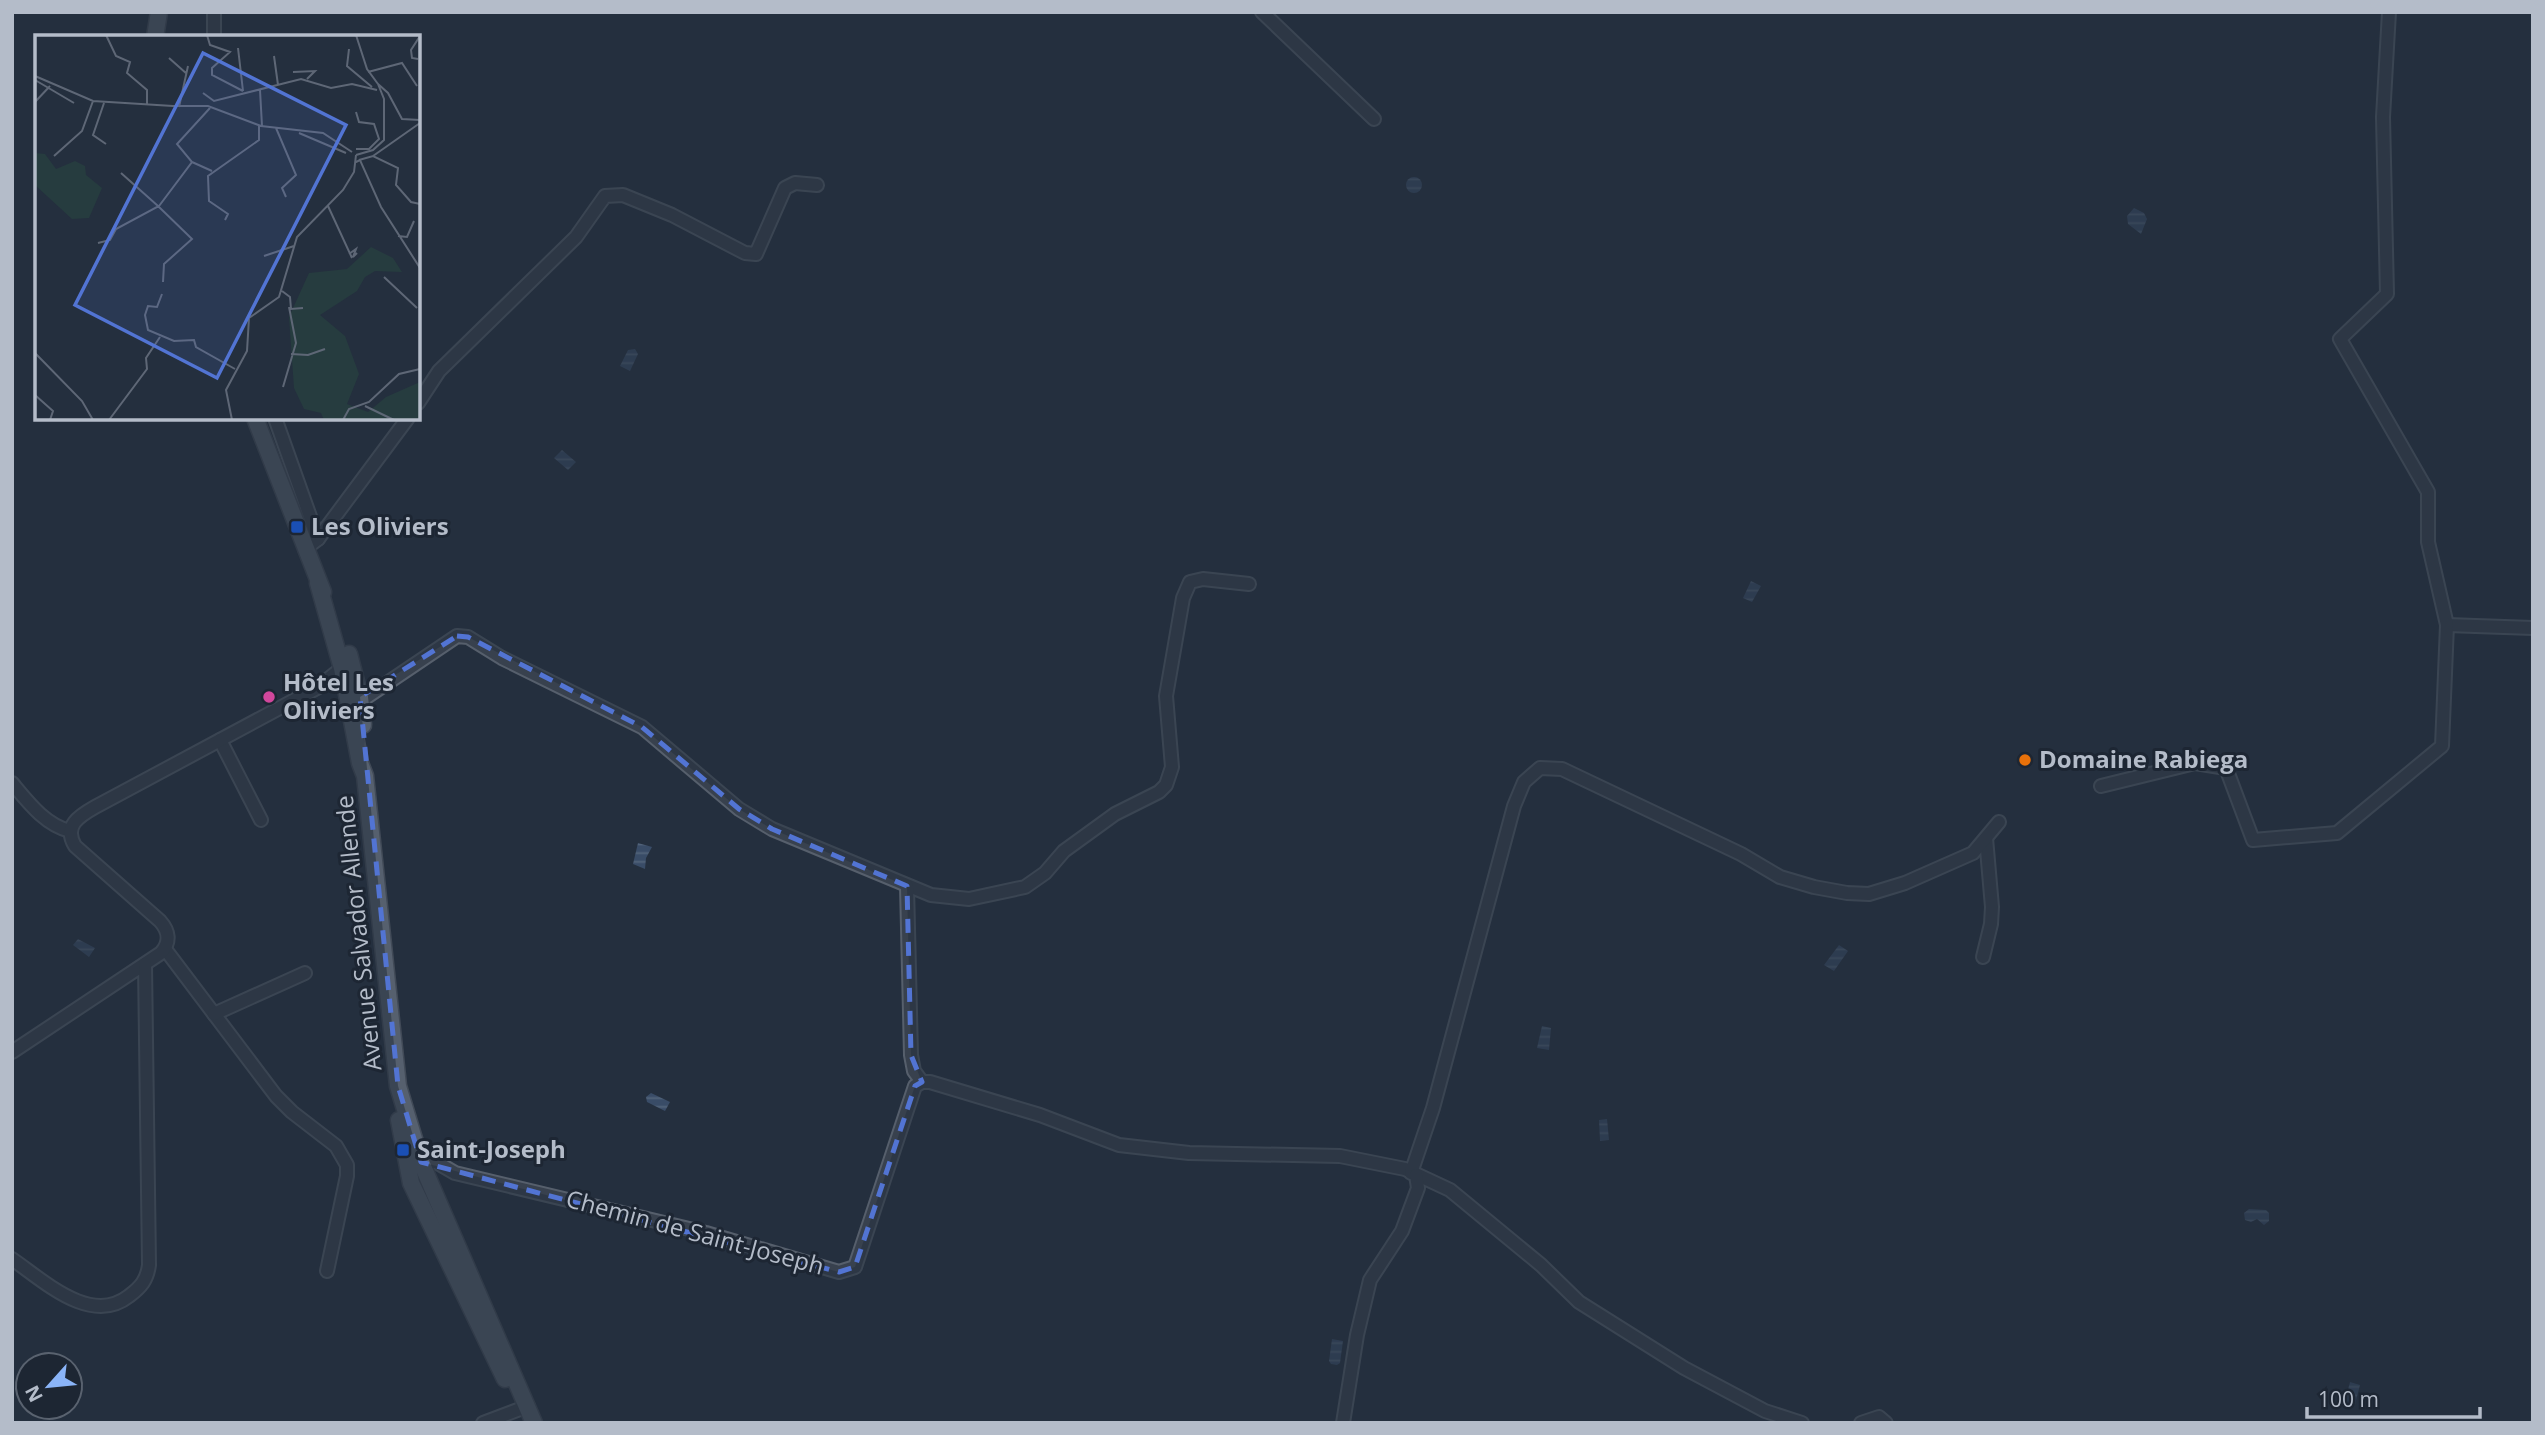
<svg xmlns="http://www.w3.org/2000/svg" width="2545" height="1435" font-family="'Open Sans',sans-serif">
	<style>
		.water { fill: url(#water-rules) }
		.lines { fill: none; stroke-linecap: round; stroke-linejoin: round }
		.minor-casing { stroke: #565f6c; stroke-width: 16 }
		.major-casing { stroke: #414a57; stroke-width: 19 }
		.minor { stroke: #38414e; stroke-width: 12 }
		.major { stroke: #56606e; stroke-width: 16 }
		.marked { fill: none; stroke: #5274d3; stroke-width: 5; stroke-dasharray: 14 9; stroke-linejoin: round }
		.transit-dot { fill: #1a4fb4; stroke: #1d2633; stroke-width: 2.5 }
		.hotel-dot { fill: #d1479c; stroke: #1d2633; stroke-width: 2.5 }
		.food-dot { fill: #e8710a; stroke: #1d2633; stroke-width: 2.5 }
		.labels { text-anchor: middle; stroke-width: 6; stroke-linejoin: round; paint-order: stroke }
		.poi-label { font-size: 24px; font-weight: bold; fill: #b4bcc9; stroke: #1d2633; text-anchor: start }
		.street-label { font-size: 24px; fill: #b4bcc9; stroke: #1d2633 }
		.inset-road { fill: none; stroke: #5e6776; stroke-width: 2 }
		.view { fill: #5274d3; fill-opacity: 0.15; stroke: #5274d3; stroke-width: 3.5 }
		.inset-edge { fill: none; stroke: #b4bcc9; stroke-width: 3.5 }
	</style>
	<defs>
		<pattern id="water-rules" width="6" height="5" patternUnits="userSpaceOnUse" patternTransform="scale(1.75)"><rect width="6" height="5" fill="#394c67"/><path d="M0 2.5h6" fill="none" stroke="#53647b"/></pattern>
	</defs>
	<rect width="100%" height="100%" fill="#242f3e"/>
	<g class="water">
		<circle cx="1414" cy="185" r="8"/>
		<polygon points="2134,208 2144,213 2147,219 2141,234 2128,224 2127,216"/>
		<polygon points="635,349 638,354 630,371 620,366 628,350"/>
		<polygon points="562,450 576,462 568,470 554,458"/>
		<polygon points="1751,581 1761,586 1752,602 1743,598"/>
		<polygon points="638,843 652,847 646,858 645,869 633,864"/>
		<polygon points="78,939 95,948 89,957 73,945"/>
		<polygon points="1839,945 1848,951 1834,971 1824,965"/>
		<polygon points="1542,1026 1551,1028 1549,1050 1537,1048"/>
		<polygon points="651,1093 670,1102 665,1111 647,1102 646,1097"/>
		<polygon points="1607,1119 1609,1140 1600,1141 1599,1120"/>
		<polygon points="2249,1209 2266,1210 2269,1213 2269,1221 2264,1225 2257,1219 2251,1222 2245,1220 2244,1213"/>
		<polygon points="1332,1339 1343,1341 1340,1363 1337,1365 1331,1364 1329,1361"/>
		<polygon points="2350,1382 2360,1385 2355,1404 2350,1405 2345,1401"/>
	</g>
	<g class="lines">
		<defs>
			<g id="minor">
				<polyline points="214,12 214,37"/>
				<polyline points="1262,12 1374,119"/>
				<polyline points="418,403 439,371 576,237 605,196 623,195 672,215 745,253 756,254 785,188 795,183 817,185"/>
				<polyline points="275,418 318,539"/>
				<polyline points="305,549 318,539 408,418"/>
				<polyline points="2447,625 2533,628"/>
				<polyline points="353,693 360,697 368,696 457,636 468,637 502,658 642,727 739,809 772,829 931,895 969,899 1025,887 1045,873 1064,851 1115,814 1159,792 1166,785 1172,767 1166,696 1183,598 1190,582 1203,579 1249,584"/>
				<polyline points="220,740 261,820"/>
				<path d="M12,783c16,19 33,42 58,48"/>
				<polyline points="2101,786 2195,763 2226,768 2253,840 2337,833 2442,746 2447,625 2428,542 2428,492 2340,339 2387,294 2383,117 2389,12"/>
				<polyline points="907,886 911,1055 914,1071 922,1082"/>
				<polyline points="165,949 276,1096 292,1112 336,1146 347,1165 347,1176 327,1271"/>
				<polyline points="1983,957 1991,924 1992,907 1986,838"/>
				<polyline points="214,1014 305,973"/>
				<path d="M12,1052l149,-99c10,-11 8,-22 -1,-32l-85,-75c-12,-20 4,-30 20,-39l222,-119 25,-20 6,3"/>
				<polyline points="413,1160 416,1162 436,1162 455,1173 706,1233 839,1272 855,1267 915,1086 922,1082 930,1082 1040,1115 1119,1145 1189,1153 1340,1156 1405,1169 1450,1190 1541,1265 1579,1302 1684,1368 1765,1411 1802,1423"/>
				<polyline points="1411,1173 1433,1108 1514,806 1524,782 1540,768 1562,769 1741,854 1780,877 1814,887 1847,893 1869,894 1905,883 1973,853 1999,822"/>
				<path d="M12,1259c32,22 79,67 117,37 12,-9 18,-16 20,-31l-4,-301"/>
				<polyline points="483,1423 528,1406"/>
				<polyline points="1343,1423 1357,1335 1370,1280 1402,1231 1418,1188 1416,1175"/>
				<polyline points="1861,1423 1879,1417 1886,1423"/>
			</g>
			<g id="major">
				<polyline points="155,37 159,12"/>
				<polyline points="255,418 323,592"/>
				<polyline points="318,583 342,668 360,763 365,776 398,1086 421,1162 534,1423"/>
				<polyline points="349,654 360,697 363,725"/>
				<polyline points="399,1120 411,1183 505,1379"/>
			</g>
		</defs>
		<use href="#minor" class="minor-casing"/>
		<use href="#major" class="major-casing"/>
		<use href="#minor" class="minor"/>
		<use href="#major" class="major"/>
	</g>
	<path d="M0 0H2545V1435H0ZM457,636l11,1 174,90 97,82 33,20 135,57 4,169 11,27 -7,4 -60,181 -16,5 -418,-110 -23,-76 -38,-389z" fill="#242f3e" fill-opacity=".55" fill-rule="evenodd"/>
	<path class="marked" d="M457,636l11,1 174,90 97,82 33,20 135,57 4,169 11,27 -7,4 -60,181 -16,5 -418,-110 -23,-76 -38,-389z"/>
	<g class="transit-dot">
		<rect x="290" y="520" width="14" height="14" rx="3.5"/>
		<rect x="396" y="1143" width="14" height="14" rx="3.5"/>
	</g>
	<circle class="hotel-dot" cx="269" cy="697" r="7"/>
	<circle class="food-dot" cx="2025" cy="760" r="7"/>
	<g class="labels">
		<g class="poi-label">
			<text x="311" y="535">Les Oliviers</text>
			<text x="283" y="691">Hôtel Les<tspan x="283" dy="28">Oliviers</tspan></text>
			<text x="2039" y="768">Domaine Rabiega</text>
			<text x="417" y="1158">Saint-Joseph</text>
		</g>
		<g class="street-label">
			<text transform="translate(359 933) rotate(-96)" y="8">Avenue Salvador Allende</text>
			<text transform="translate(695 1233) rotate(15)" y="8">Chemin de Saint-Joseph</text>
		</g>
	</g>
	<g transform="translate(35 35)">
		<rect width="385" height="385" fill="#242f3e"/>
		<path d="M0,118l10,1 11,15 19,-8 10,5 1,9 16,13 -13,30 -17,1 -37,-34zM336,212l22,11 9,14 -27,-1 -10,6 -8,14 -37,24 25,21 14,38 -12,30 21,8 18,-15 34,-15v38h-96l-3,-7 -17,-4 -10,-21 -5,-71 20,-44 38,-4z" fill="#263c3f"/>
		<path class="inset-road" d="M71,0l10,21 14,6 -3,11 20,17v14M172,0l3,10 20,7 -18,16v7l31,16M321,0l11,34 11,15M203,13l5,43M314,14l-2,17 25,21M239,21l4,29M134,23l18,16M383,24l-6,-1 -1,-8 9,-14M258,37l22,-1 -8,8M333,37l34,-9 15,23M0,41l58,25 80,5M0,45l39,23M343,49l10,9 14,26 18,1M225,55l2,36M168,58l11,8 87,-22 30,9 21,-4 25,6M0,67l15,-16M69,68l-11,32 13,9M137,71h36l53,20 62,7 29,19M144,72l9,-41M241,93l20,47 -14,13 4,9M264,98l47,20M321,114h13l10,-10 -5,-15 -15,-2 -3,-10M321,120l17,-5 11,-10v-41l-6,-15M19,121l28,-25 11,-30M338,121l47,-33M324,125l14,-4 25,12 -2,17 15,17 9,2M157,127l20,9M321,127l4,-2 21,47 39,61M86,138l37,33M123,171l34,33 -28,25 -1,18M293,171l24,52M190,185l3,-6 -19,-13 -1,-25 51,-36v-15M363,201l9,1 7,-16M63,208l12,-3 6,-11 43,-23 33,-44 -15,-18 33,-36M314,219l7,-5 -3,8 4,-4M229,221l30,-10M349,242l33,31M247,256l8,6 1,12 12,-1M127,259l-5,13 -9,-1 -3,9 3,15 26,11 20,-1 2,7 39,22M0,318l47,48 11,19M256,319l17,1 17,-6M248,352l13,-44 -7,-36M0,360l18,16 -3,9M330,371l29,14M74,385l38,-51 -1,-11 14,-21M197,385l-6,-30 21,-39 2,-33 30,-21 18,-60 46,-47 11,-18 2,-17M308,385l6,-11 20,-7 30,-28 21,-5"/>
		<path class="view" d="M168,18l143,72 -129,253 -142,-73z"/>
		<rect width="385" height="385" class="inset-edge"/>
	</g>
	<rect width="2545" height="1435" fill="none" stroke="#b4bcc9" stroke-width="28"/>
	<g transform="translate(49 1386) rotate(243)"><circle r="33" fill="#1d2633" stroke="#59626f" stroke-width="2"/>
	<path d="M0-5L12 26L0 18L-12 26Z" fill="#8ab4f8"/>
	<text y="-10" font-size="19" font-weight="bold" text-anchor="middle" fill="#b4bcc9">N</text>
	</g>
	<path d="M2307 1407v10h173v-10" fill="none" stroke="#b4bcc9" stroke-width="3.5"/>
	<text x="2318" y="1407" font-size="21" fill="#b4bcc9" stroke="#1d2633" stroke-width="5" paint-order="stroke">100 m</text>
</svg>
